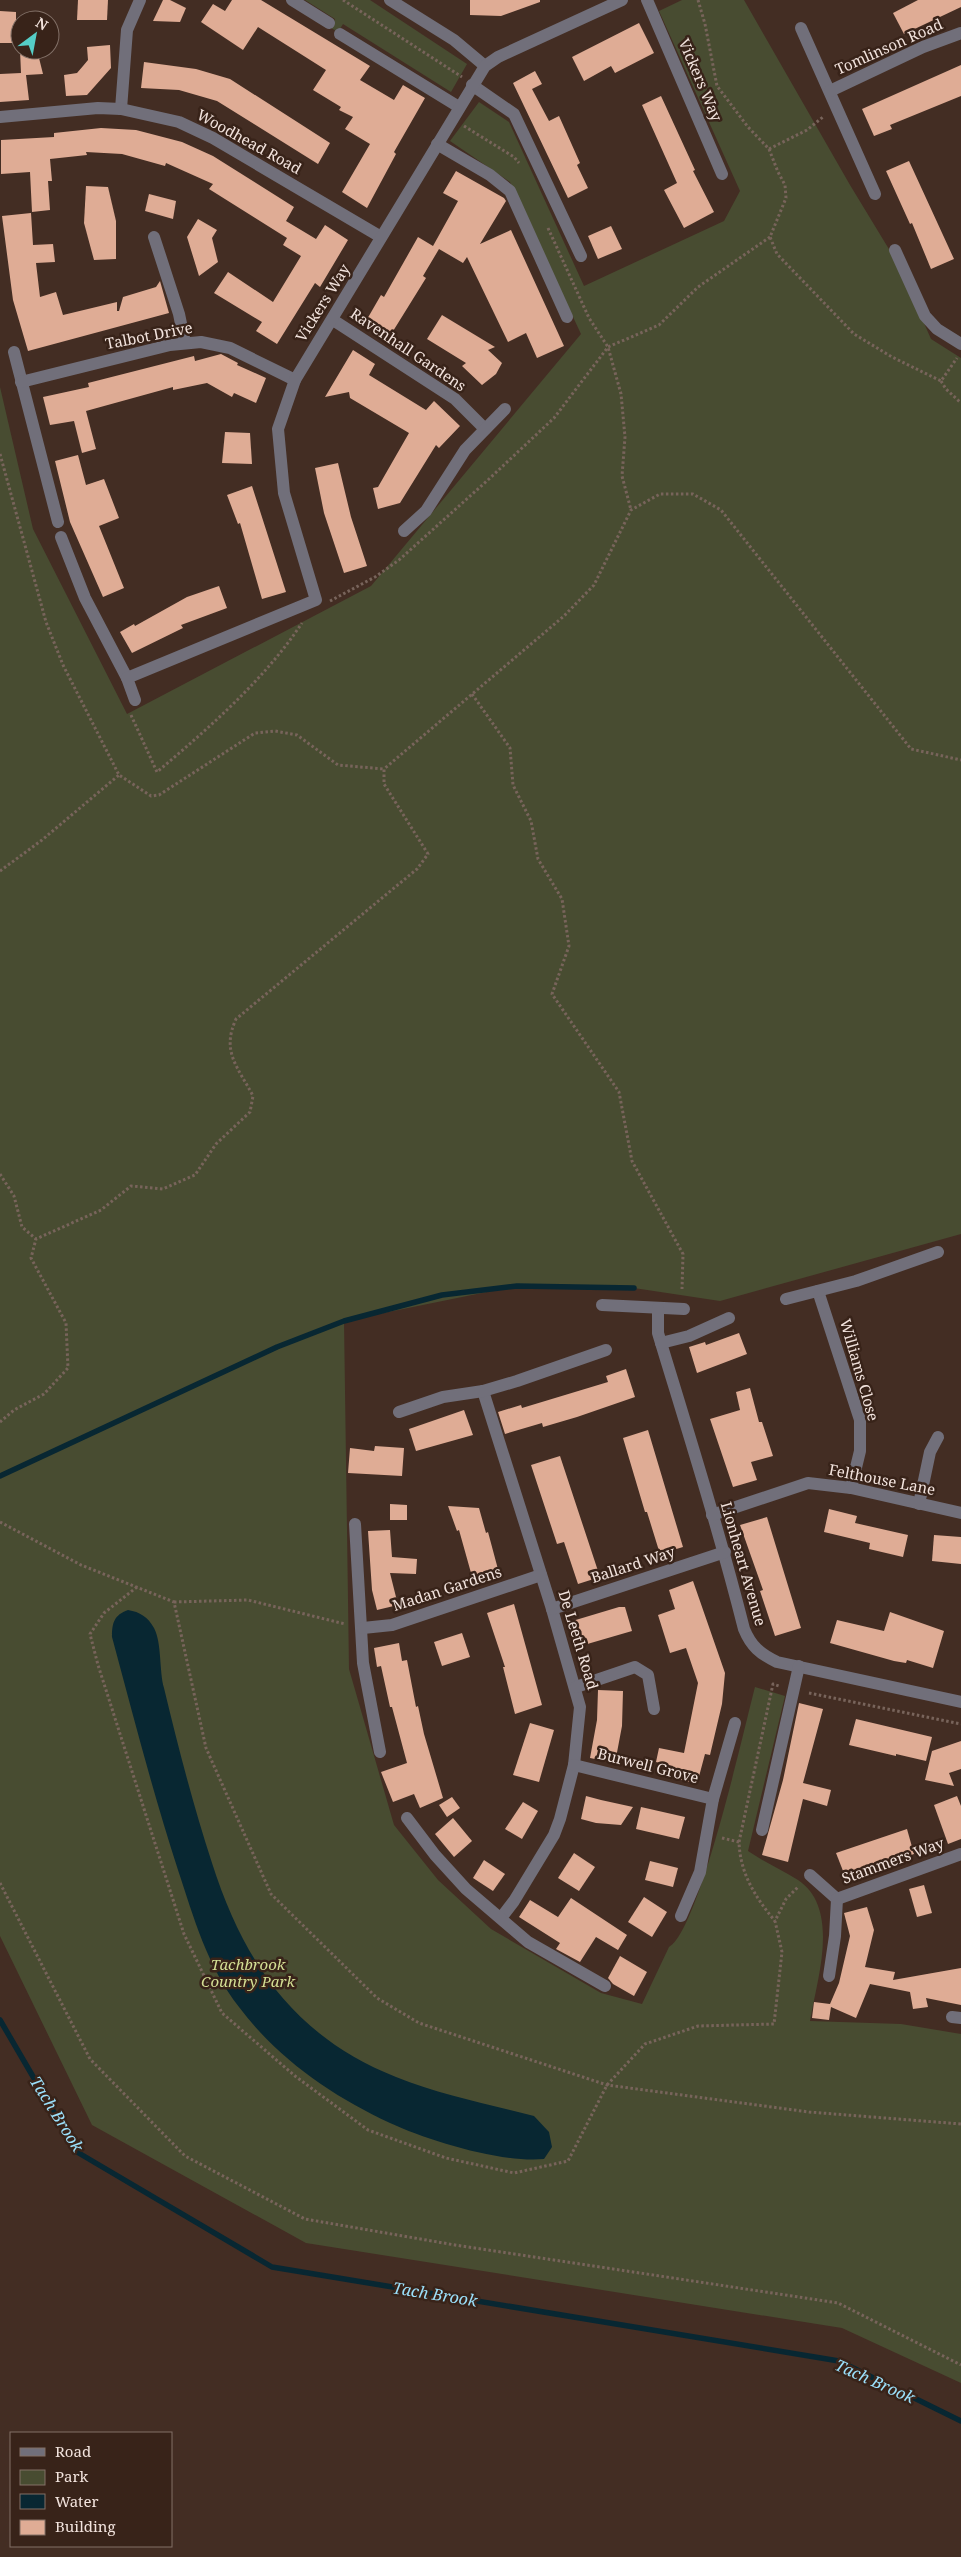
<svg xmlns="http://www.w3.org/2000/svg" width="961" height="2557" font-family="'Noto Serif',serif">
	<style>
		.green { fill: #484c31 }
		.water { fill: #082732 }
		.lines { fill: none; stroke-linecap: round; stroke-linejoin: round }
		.stream { stroke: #082732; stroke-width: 5.5 }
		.building { fill: #dfac95 }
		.path { stroke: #78645b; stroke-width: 3; stroke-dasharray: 2.5 2.5; stroke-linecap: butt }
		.minor { stroke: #716f7a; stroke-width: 12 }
		.labels { text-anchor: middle; stroke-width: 5; stroke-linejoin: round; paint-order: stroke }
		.street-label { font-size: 15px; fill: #f2e3dd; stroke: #382319 }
		.park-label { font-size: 15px; font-style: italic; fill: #d4df94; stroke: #382319 }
		.water-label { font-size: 16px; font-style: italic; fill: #9be0fb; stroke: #382319 }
	</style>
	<rect width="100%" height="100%" fill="#432d23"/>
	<g class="green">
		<polygon points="305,0 370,0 467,64 451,92 343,24 338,32 331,28 335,19"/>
		<path d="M682,0h62l106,185 48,79 33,75 30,19v876l-241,67 -86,-13 -123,-1 -167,34 5,348 45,156 44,55 53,49 110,64 41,11 27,-57c30,-16 75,-218 86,-260l30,9 -37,155c16,11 34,19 50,29 43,29 19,99 12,141l91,3 60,10v349l-119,-55 -536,-85 -214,-118 -92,-189v-1549l33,142 94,185 244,-128 210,-252 -71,-152 -60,-41 29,-39 30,20 75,164 140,-65 16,-30 -81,-180z"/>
	</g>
	<path class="water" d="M128,1610c12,2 20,7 26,18 8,15 5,43 10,60 14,58 29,117 48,175 32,100 83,174 184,214 44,18 93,27 138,39l15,16 3,15 -8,12c-43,4 -115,-18 -154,-36 -58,-27 -112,-64 -151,-116 -32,-41 -45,-89 -61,-137 -25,-77 -45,-155 -66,-233 0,-14 2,-22 16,-27z"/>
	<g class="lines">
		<g class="stream">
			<polyline points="0,1476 277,1347 344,1321 442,1295 517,1286 634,1288"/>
			<polyline points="0,2020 77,2152 272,2267 839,2361 961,2421"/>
		</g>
	</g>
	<g class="building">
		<polygon points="78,0 108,0 107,20 77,20"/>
		<polygon points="163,0 170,0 186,8 180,22 153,21"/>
		<polygon points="232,0 261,0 370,66 360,80 394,100 403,85 425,98 394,152 396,154 367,208 342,192 370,144 345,129 353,117 339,110 341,107 313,90 326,70 258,27 243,50 201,22 213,4 225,11"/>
		<polygon points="470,0 540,0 540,2 501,16 470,15"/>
		<polygon points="918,0 961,0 961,7 904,34 893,13"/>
		<polygon points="0,11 16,12 16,43 0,43"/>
		<polygon points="639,23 654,53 615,73 611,66 584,81 572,57"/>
		<polygon points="110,45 111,68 87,95 66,96 64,75 77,73 83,66 88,60 87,47"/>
		<polygon points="20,50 37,50 43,74 26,75 29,100 0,102 0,74 21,73"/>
		<polygon points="144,62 196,69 230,79 330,143 318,164 217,101 179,90 141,88"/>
		<polygon points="961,65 961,96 890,125 892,129 874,136 862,109"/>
		<polygon points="535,71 542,84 532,89 549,121 559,116 580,163 577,165 588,188 568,198 513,83"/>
		<polygon points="661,96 695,170 693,171 714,212 684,228 664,190 677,183 642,105"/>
		<polygon points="101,128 136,130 182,142 213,156 294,207 286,221 316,239 325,225 348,240 320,287 315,283 277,344 256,331 262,322 214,293 228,272 273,302 301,256 283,245 287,238 209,189 213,184 166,163 165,166 122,154 86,152 87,155 50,159 52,181 48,181 50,210 32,212 30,172 1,174 1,140 54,137 54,133"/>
		<polygon points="909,161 954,259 931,269 912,223 910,224 886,171"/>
		<polygon points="456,171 504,198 506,201 480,244 511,230 564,346 537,358 526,333 508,342 467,257 463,263 439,249 423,276 426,278 390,336 366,321 381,295 384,297 418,237 433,246 458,201 443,193"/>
		<polygon points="86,186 108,187 116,221 116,259 94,260 84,223"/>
		<polygon points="149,194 176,201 173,219 145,211"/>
		<polygon points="31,213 33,245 53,244 55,262 36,263 40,297 56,292 63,315 117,302 117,311 119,311 123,297 156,287 160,281 169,313 28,351 13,300 2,216"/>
		<polygon points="198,219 217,230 212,238 218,262 199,276 187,237"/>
		<polygon points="611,226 622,249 598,259 588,236"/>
		<polygon points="442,315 495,347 488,350 502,363 496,374 482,385 462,366 466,363 427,339"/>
		<polygon points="353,350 375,364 369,375 426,410 434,401 460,426 439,448 436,445 400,503 378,509 373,488 378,487 409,433 350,398 349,392 325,397"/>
		<polygon points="221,354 238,363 237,365 266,378 256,403 234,393 232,397 207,383 173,390 173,387 86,411 96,449 82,453 74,421 50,425 43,397 89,387 88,383 194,356 195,361"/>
		<polygon points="225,432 250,433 252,464 222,463"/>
		<polygon points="78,455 86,485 104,479 119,518 99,526 124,588 103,597 70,522 55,461"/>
		<polygon points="338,463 351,517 367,566 344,573 324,513 315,468"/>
		<polygon points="252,486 286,592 262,599 240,523 238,524 227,495"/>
		<polygon points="219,586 227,608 181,625 183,628 132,653 120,632 134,624 135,626 187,597"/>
		<polygon points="739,1333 747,1354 697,1373 689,1347 705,1342 706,1345"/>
		<polygon points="626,1369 635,1397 577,1417 543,1427 542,1423 505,1434 498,1412 521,1405 522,1408 608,1382 606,1376"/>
		<polygon points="750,1388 759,1422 762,1422 773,1456 751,1462 757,1480 733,1487 710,1419 740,1410 736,1392"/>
		<polygon points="464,1410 473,1435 416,1451 409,1429"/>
		<polygon points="648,1430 683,1547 660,1554 647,1512 645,1512 623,1438"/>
		<polygon points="375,1446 404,1448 402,1476 348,1473 350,1448 374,1451"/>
		<polygon points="560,1456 600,1577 578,1584 564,1542 557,1544 531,1465"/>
		<polygon points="390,1504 407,1505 407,1520 390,1520"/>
		<polygon points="448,1506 479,1508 486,1533 488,1532 499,1573 473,1580 459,1530 457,1531"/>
		<polygon points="829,1509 857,1516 855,1523 908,1535 903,1557 869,1549 870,1543 824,1532"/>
		<polygon points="767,1517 801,1628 775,1636 760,1591 763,1590 740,1525"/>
		<polygon points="390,1530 392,1557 417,1559 416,1574 390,1573 398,1605 377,1610 372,1590 368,1531"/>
		<polygon points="934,1535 961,1537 961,1564 932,1561"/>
		<polygon points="693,1581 725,1673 722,1704 710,1755 705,1754 697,1784 670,1777 673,1766 656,1762 659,1748 684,1753 698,1683 686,1648 670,1653 658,1615 675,1609 669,1590"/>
		<polygon points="514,1604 542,1705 515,1714 503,1667 505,1667 487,1613"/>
		<polygon points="619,1607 625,1607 632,1631 577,1647 569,1622"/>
		<polygon points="890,1612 944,1631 933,1668 907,1660 906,1663 894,1661 830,1643 837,1620 884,1631"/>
		<polygon points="462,1633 470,1657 442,1666 434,1642"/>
		<polygon points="399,1643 402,1661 407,1660 416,1707 418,1706 424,1734 443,1798 420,1808 414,1794 393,1802 381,1772 407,1763 392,1707 390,1707 381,1666 377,1667 374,1648"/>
		<polygon points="598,1690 623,1691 622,1726 615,1763 590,1758 597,1720"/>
		<polygon points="799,1703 823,1709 803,1783 831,1790 827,1806 803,1799 788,1862 762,1855 783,1780"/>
		<polygon points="856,1719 932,1737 926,1761 896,1754 896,1756 849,1745"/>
		<polygon points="530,1723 554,1730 539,1782 513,1775"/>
		<polygon points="961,1741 961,1769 949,1773 954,1786 925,1780 932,1751"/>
		<polygon points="586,1796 601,1800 633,1807 621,1825 596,1823 581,1819"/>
		<polygon points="957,1796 961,1806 961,1839 948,1844 934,1805"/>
		<polygon points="452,1797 460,1808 447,1817 439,1805"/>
		<polygon points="523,1802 538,1811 522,1839 505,1829"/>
		<polygon points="641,1807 685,1817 679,1839 636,1829"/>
		<polygon points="453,1818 472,1841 454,1857 435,1834"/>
		<polygon points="907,1829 914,1854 845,1876 836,1853"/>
		<polygon points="574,1853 595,1867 579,1891 558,1878"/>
		<polygon points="484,1860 505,1874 493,1891 473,1878"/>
		<polygon points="650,1861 678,1868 673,1887 645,1880"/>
		<polygon points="924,1885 932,1913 917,1917 909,1889"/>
		<polygon points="644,1897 667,1912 652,1937 628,1922"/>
		<polygon points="571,1898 627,1935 618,1950 596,1937 580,1962 556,1949 560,1943 519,1917 530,1900 558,1917"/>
		<polygon points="867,1907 874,1930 865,1967 895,1972 893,1980 961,1968 961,2005 926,1998 928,2007 913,2009 910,1992 870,1984 856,2018 831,2007 829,2020 812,2018 814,2002 830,2004 839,1983 850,1936 844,1913"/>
		<polygon points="620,1956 647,1972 634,1996 613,1984 608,1978"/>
	</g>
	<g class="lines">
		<g class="path">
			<polyline points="343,0 462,77"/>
			<polyline points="698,0 705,24 717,86 748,127 769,149 778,172 785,185 786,198 770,237 777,254 854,334 892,357 941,381 957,358"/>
			<polyline points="464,126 514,157 519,163"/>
			<polyline points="769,149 807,130 823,117"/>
			<polyline points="548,228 589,318 608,347 621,394 625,437 622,476 631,510"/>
			<polyline points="941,381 946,389 961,403"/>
			<polyline points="0,454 46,622 63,665 119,775 151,796 159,795 255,733 275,731 297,735 338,765 384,769"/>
			<polyline points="330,601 375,577 399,560 489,479 554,418 608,347 659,325 698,287 770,237"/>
			<polyline points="472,694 510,748 513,785 531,821 538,859 562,899 569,946 552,994 619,1092 632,1161 683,1254 682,1289"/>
			<path d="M131,715l26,57c53,-45 107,-92 145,-149"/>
			<polyline points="0,871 42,840 119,775"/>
			<polyline points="0,1174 14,1196 22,1227 36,1239"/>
			<path d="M0,1422l14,-12 30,-16 24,-26 -2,-45 -35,-65 5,-19 65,-29 30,-24 32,3 32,-14 21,-31 34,-32 3,-16c-15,-29 -32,-44 -17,-77l181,-150 11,-15 -44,-70v-15l180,-153 30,-31 37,-75 29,-16h33l28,16 190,239 50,11"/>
			<polyline points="0,1522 81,1565 174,1602 206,1748 271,1894 377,1998 419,2023 607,2085 809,2112 961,2124"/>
			<polyline points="137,1587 104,1613 90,1634 98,1665 184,1934 222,2013 295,2076 368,2130 446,2158 514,2173 568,2161 607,2085 645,2044 698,2026 774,2024 782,1952 775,1921 786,1899 799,1886"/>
			<polyline points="174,1602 248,1600 345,1624"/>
			<polyline points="809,1693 961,1724"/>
			<path d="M722,1838l17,4c1,31 16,55 36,79"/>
			<polyline points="739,1842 773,1684 779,1686"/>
			<polyline points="0,1883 90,2059 185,2156 305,2219 455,2245 838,2303 961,2365"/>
		</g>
		<g class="minor">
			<polyline points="292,0 329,23"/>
			<polyline points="390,0 454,40 485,66"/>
			<polyline points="647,0 722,174"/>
			<polyline points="801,28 875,194"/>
			<polyline points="340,34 459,107"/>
			<polyline points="472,85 514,114 581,256"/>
			<polyline points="830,91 923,47 961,33"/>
			<polyline points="121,109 127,30 140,0"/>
			<polyline points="0,117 98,108 121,109 179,122 213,138 381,237"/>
			<polyline points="437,144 490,175 510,191 567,317"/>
			<polyline points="154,237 179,314 185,343"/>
			<polyline points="895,250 925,316 937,329 961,344"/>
			<polyline points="333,320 455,399 485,429"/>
			<polyline points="14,352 58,522"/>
			<polyline points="21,382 170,345 201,342 230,348 295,380"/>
			<polyline points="404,531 426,511 465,450 505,409"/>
			<polyline points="61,537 85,598 127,678"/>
			<polyline points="135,700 127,678 316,600 284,493 278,429 295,380 485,66 498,57 622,0"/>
			<polyline points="818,1291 860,1420 860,1451 851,1488"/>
			<polyline points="786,1299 856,1281 938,1252"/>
			<polyline points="602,1305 684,1309"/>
			<path d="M658,1308v25c30,99 61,197 86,296 7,17 16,25 33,33l184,40"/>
			<polyline points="661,1343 689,1336 729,1318"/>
			<polyline points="483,1391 552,1609 580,1707 574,1765 560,1819 554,1835 514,1901 501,1918"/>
			<polyline points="399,1412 443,1397 483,1391 517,1381 606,1350"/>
			<polyline points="919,1504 930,1452 938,1437"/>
			<polyline points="712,1515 808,1483 851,1488 961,1513"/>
			<polyline points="355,1524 363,1663 380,1752"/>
			<polyline points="552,1609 725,1552"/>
			<polyline points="363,1628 392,1625 541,1575"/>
			<polyline points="576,1687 635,1667 648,1675 654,1709"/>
			<polyline points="574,1765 713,1799"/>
			<polyline points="407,1818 435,1855 466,1889 528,1942 605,1986"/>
			<polyline points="762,1830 799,1666"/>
			<polyline points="810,1875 837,1899 835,1936 829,1976"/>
			<polyline points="837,1899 961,1854"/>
			<polyline points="681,1916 700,1872 713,1799 735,1723"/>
			<polyline points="952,2017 961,2018"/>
		</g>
	</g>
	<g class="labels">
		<g class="street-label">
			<text transform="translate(889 47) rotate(-24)" y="5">Tomlinson Road</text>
			<text transform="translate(700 80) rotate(67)" y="5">Vickers Way</text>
			<text transform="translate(249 142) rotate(29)" y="5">Woodhead Road</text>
			<text transform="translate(323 303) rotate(-58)" y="5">Vickers Way</text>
			<text transform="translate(149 336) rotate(-11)" y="5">Talbot Drive</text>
			<text transform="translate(408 350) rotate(34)" y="5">Ravenhall Gardens</text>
			<text transform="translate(859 1370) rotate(74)" y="5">Williams Close</text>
			<text transform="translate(882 1480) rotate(11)" y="5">Felthouse Lane</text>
			<text transform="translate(743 1564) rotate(74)" y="5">Lionheart Avenue</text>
			<text transform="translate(633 1565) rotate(-18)" y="5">Ballard Way</text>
			<text transform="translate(447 1589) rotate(-18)" y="5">Madan Gardens</text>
			<text transform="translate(578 1640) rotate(73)" y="5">De Leeth Road</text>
			<text transform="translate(648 1766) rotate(14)" y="5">Burwell Grove</text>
			<text transform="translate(893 1861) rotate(-20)" y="5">Stammers Way</text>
		</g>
		<g class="park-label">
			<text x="248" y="1970">Tachbrook<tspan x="248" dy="17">Country Park</tspan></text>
		</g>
		<g class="water-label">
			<text transform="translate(57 2114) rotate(58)" y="6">Tach Brook</text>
			<text transform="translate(435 2294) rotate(9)" y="6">Tach Brook</text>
			<text transform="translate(875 2381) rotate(24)" y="6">Tach Brook</text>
		</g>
	</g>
	<rect x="10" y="2432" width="162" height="115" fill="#382319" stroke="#827067"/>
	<rect x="20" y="2448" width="25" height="8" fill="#716f7a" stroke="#827067"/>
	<text x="55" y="2457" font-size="15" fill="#f2e3dd">Road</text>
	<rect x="20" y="2470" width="25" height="15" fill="#484c31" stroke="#827067"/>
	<text x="55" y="2482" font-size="15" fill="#f2e3dd">Park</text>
	<rect x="20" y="2494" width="25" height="15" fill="#082732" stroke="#827067"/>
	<text x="55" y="2507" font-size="15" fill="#f2e3dd">Water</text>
	<rect x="20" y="2520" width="25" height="15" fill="#dfac95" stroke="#827067"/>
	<text x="55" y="2532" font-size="15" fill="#f2e3dd">Building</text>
	<g transform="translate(35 35) rotate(32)"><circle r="24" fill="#382319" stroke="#827067"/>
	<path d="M0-4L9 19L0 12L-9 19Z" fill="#55cdc6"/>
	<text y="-8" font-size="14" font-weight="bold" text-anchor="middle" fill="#f2e3dd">N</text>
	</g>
</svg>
